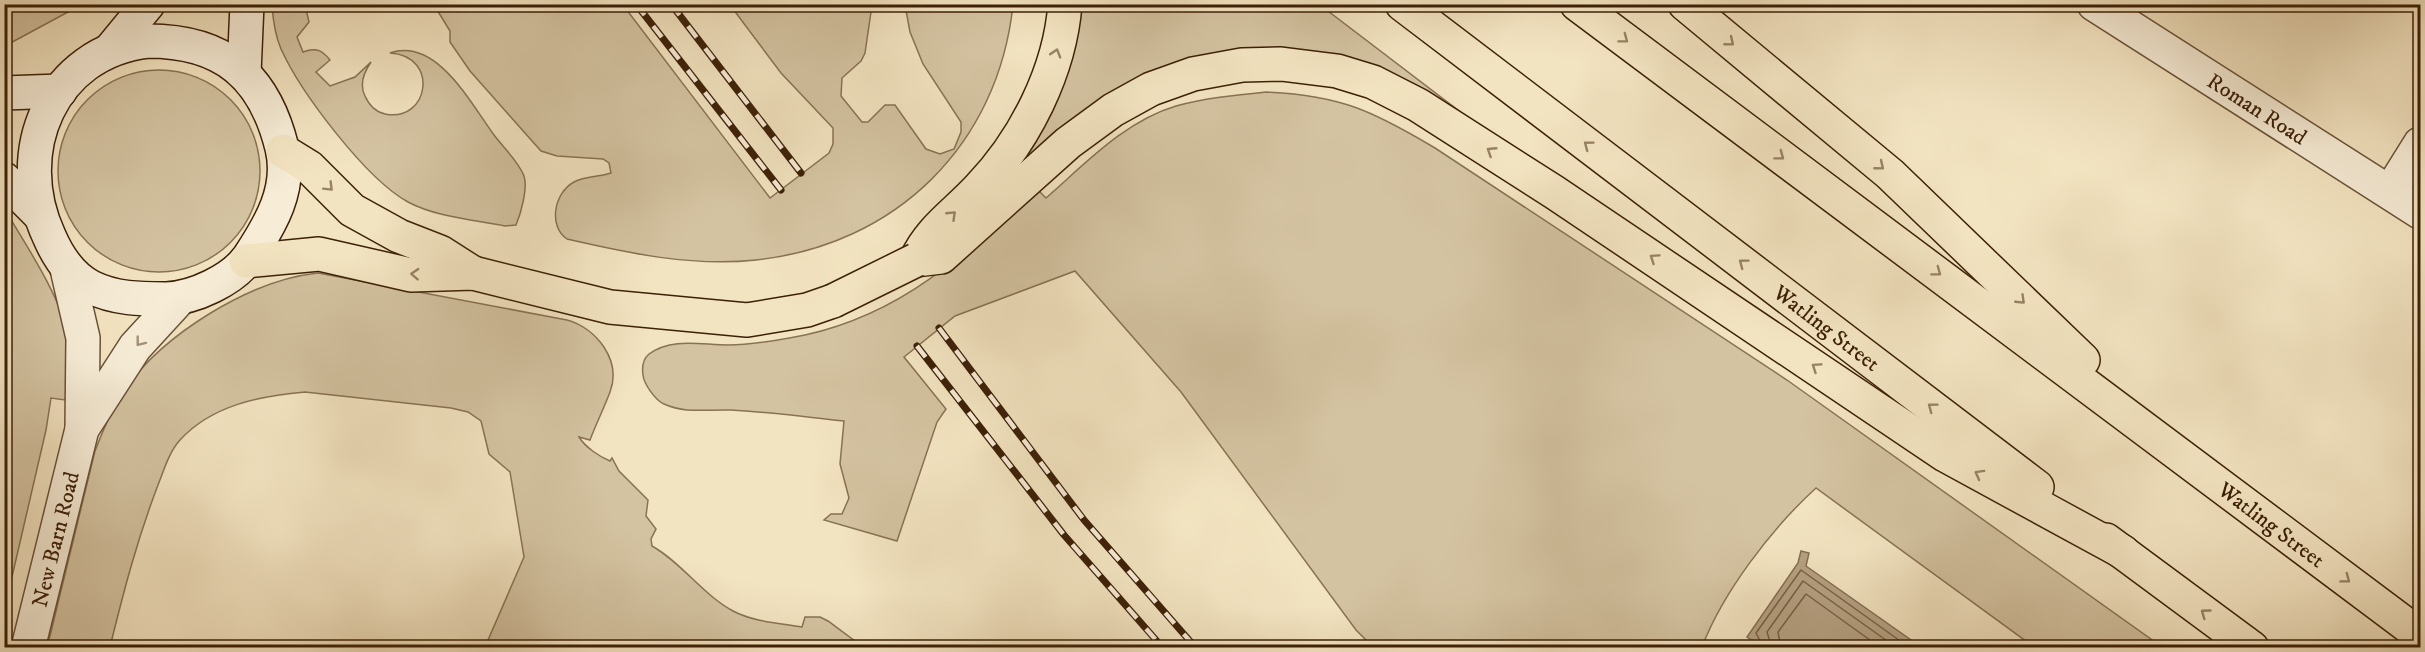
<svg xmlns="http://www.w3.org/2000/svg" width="2425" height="652" font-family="'IM FELL DW Pica',serif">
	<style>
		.green { fill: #d4c3a1; stroke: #887254; stroke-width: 1.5 }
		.water { fill: #b5a182; stroke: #856d51; stroke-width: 1.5 }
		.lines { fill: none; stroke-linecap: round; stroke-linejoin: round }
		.shore { stroke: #786044; stroke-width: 1.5 }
		.minor-casing { stroke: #6a5136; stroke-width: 36 }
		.tertiary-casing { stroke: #6a5136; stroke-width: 36 }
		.secondary-casing { stroke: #3c2007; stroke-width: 36 }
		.trunk-casing { stroke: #3c2007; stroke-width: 36 }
		.minor { stroke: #f7edd7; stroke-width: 33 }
		.tertiary { stroke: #f7edd7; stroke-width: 33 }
		.secondary { stroke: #f7edd7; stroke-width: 33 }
		.trunk { stroke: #f3e4c1; stroke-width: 33 }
		.rail-casing { stroke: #3c2007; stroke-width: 7 }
		.rail { stroke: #f7edd7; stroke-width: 4.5; stroke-dasharray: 14; stroke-linecap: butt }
		.trunk-bridge-casing { stroke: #3c2007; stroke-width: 36; stroke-linecap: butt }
		.trunk-bridge { stroke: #f3e4c1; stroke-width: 33 }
		.oneway { stroke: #988264 }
		.oneway2 { stroke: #a39179 }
		.labels { text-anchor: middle; stroke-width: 5; stroke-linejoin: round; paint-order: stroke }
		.street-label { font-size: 22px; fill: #3c2007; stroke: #f7edd7 }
	</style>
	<rect width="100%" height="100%" fill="#f3e4c1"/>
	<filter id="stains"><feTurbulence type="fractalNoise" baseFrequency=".00333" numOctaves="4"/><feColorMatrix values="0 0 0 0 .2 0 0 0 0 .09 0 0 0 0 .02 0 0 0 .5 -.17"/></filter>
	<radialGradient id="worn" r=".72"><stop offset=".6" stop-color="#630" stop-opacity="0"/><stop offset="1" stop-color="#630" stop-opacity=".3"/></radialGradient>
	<g class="green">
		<polygon points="5,4 81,4 81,5 5,46"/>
		<path d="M272,5h33l4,17 -12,15 6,15c13,-5 19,-2 27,8l-14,12 14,14 25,-9 16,-15c-7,10 -12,22 -6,34 4,9 11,16 20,18 44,9 55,-58 5,-61 47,-16 81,51 104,82 9,12 25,27 30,41 4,12 -3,37 -8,49l-11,1c-31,-6 -69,-9 -97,-24 -42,-23 -107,-109 -127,-153 -6,-14 -8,-29 -9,-44z"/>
		<path d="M434,5h189l147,193 59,-45 4,-9v-16l-52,-55 -51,-68h142l-7,48 -4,8 -19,17 -1,18 21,26h6l17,-17h10l31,44 14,5 14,-5 7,-17v-10l-38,-58 -13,-32 -5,-27h108c-15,140 -117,240 -257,255 -64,7 -128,-7 -189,-21 -19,-13 -13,-46 7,-57 11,-6 25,-5 37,-9l-2,-10 -6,-4 -46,-3 -16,-5 -71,-80 -20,-29v-11z"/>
		<polygon points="1076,5 1320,5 1463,114 1460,118 1256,53 1026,159 1023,156"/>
		<circle cx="159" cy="171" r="101"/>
		<path d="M1266,92c74,3 107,19 169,56l352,232 375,267h-128l-218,-159c-44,40 -93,104 -114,159h-329l-17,-17 -175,-238 -106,-121 -120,45 -51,41 42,52 -9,13 -40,119 -73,-21 7,-6h11l7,-16 -9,-34 4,-43c-38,-4 -75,-9 -113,-11 -24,-1 -45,4 -67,-6 -9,-4 -20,-20 -21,-29 -1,-7 0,-16 6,-21 23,-17 53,-9 79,-9 26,0 52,-5 77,-10 99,-22 159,-80 230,-148l11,11c39,-34 79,-77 130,-92 29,-8 60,-11 90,-14z"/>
		<path d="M5,210c20,33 56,88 63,125 4,19 2,47 -3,65l-14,-2 -5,32 -41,177z"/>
		<path d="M318,273l249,47c29,8 55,40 43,72 -6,16 -14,32 -20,48l-11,-3c6,10 21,20 31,24l2,-3 7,13 29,29 -2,16 10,13 -5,10 1,7c30,17 50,48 81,65 21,11 46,12 69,16l3,-10h15l8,4 35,26h-378l39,-90 -14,-85 -21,-18 -8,-33 -13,-9 -17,-4 -146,-16c-45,4 -93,13 -125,48 -11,12 -16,30 -22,45 -21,55 -34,105 -48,162l-63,1 48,-197c8,-21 17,-43 30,-62 39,-55 125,-109 193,-116z"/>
	</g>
	<polygon class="water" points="1801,551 1809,553 1806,566 1921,647 1762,647 1747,637 1798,563"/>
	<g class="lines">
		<g class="shore">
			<polyline points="1764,648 1756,633 1801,570 1910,648"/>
			<polyline points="1772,648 1767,632 1803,581 1897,648"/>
			<polyline points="1781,648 1778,632 1806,594 1881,648"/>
		</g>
		<defs>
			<g id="minor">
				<path id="s1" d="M2094,4l326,208"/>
				<polyline points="2390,192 2420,144"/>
			</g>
			<g id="tertiary">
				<polyline points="82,429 135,347 180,298"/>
				<path id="s2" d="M28,648l54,-219 1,-91 -16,-69"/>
			</g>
			<g id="secondary">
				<path d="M148,41c75,0 116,34 134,107 10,41 -12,77 -33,109 -16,23 -55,41 -83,42 -25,0 -51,0 -75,-12 -21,-11 -33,-30 -42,-51 -39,-84 2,-184 99,-195z"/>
				<polyline points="111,49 148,4"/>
				<polyline points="244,73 247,4"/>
				<polyline points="4,93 60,91"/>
				<polyline points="4,179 40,215"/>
			</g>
			<g id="trunk">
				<path id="s3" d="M1402,4l635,483"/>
				<path id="s4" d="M1577,4l843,631"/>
				<polyline points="1685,4 1890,174 2083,360"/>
				<polyline points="283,151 309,167 352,210 399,236 440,252 473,273"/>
				<polyline points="916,260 941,257 1068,143 1113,110 1151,89 1193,74 1242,65 1281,64 1337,71 1373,82 1418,105 1554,192 1945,455 2123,552"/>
				<path d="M916,260c14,-31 40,-47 63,-72 46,-48 81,-117 86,-184"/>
				<polyline points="246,261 319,254 411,275 473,273 610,307 747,320 807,310 833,301"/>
				<polyline points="2106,540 2252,648"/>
			</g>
		</defs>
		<use href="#minor" class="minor-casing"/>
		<use href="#tertiary" class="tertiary-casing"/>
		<use href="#secondary" class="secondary-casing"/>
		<use href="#trunk" class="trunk-casing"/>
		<use href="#minor" class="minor"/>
		<use href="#tertiary" class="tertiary"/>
		<use href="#secondary" class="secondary"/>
		<use href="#trunk" class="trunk"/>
		<defs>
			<g id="rail">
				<polyline points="636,4 781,190"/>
				<polyline points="671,4 801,173"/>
				<polyline points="939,328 1084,520 1196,648"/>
				<polyline points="917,346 1064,535 1163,648"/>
			</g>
		</defs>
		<use href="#rail" class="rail-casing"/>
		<use href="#rail" class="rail"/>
		<defs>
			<polyline id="trunk-bridge" points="833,301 916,260"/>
		</defs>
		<use href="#trunk-bridge" class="trunk-bridge-casing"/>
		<use href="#trunk-bridge" class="trunk-bridge"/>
	</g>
	<defs><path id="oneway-chevron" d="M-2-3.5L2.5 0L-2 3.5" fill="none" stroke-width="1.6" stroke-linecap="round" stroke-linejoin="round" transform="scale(1.5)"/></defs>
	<g class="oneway">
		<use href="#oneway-chevron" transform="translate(1624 39) rotate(37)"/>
		<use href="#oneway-chevron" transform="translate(1730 42) rotate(39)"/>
		<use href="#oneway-chevron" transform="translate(1056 53) rotate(-73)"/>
		<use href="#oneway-chevron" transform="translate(1588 145) rotate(-143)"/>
		<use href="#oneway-chevron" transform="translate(1491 151) rotate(-147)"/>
		<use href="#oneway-chevron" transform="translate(1780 156) rotate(37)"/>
		<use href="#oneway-chevron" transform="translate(1880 166) rotate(39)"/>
		<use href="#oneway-chevron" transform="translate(329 187) rotate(45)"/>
		<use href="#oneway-chevron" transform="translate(952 215) rotate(-44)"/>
		<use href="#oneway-chevron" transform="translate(1654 258) rotate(-146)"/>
		<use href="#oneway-chevron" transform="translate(1743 263) rotate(-143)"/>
		<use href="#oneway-chevron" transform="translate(1937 272) rotate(37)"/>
		<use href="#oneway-chevron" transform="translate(415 274) rotate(-177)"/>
		<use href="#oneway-chevron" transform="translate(2021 300) rotate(44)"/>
		<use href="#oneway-chevron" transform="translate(1816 367) rotate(-146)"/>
		<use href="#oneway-chevron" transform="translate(1932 407) rotate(-143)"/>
		<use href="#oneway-chevron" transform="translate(1979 474) rotate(-151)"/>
		<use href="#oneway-chevron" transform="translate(2346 579) rotate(37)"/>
		<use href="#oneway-chevron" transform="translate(2205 613) rotate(-144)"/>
	</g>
	<use class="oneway2" href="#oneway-chevron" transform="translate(140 342) rotate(128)"/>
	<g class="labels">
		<g class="street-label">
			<text dy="8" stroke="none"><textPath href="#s1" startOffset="194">Roman Road</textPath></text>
			<text dy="8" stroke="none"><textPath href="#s3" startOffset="534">Watling Street</textPath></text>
			<text dy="8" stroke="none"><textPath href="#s4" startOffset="868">Watling Street</textPath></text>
			<text dy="8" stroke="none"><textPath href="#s2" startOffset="112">New Barn Road</textPath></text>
		</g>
	</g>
	<rect width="2425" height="652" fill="none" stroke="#f3e4c1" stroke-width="24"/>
	<rect x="6" y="6" width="2413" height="640" fill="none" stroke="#3c2007" stroke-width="3"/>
	<rect x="12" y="12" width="2401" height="628" fill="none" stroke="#3c2007" stroke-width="1.5"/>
	<rect width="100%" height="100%" filter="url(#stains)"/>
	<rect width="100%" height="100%" fill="url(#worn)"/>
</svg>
